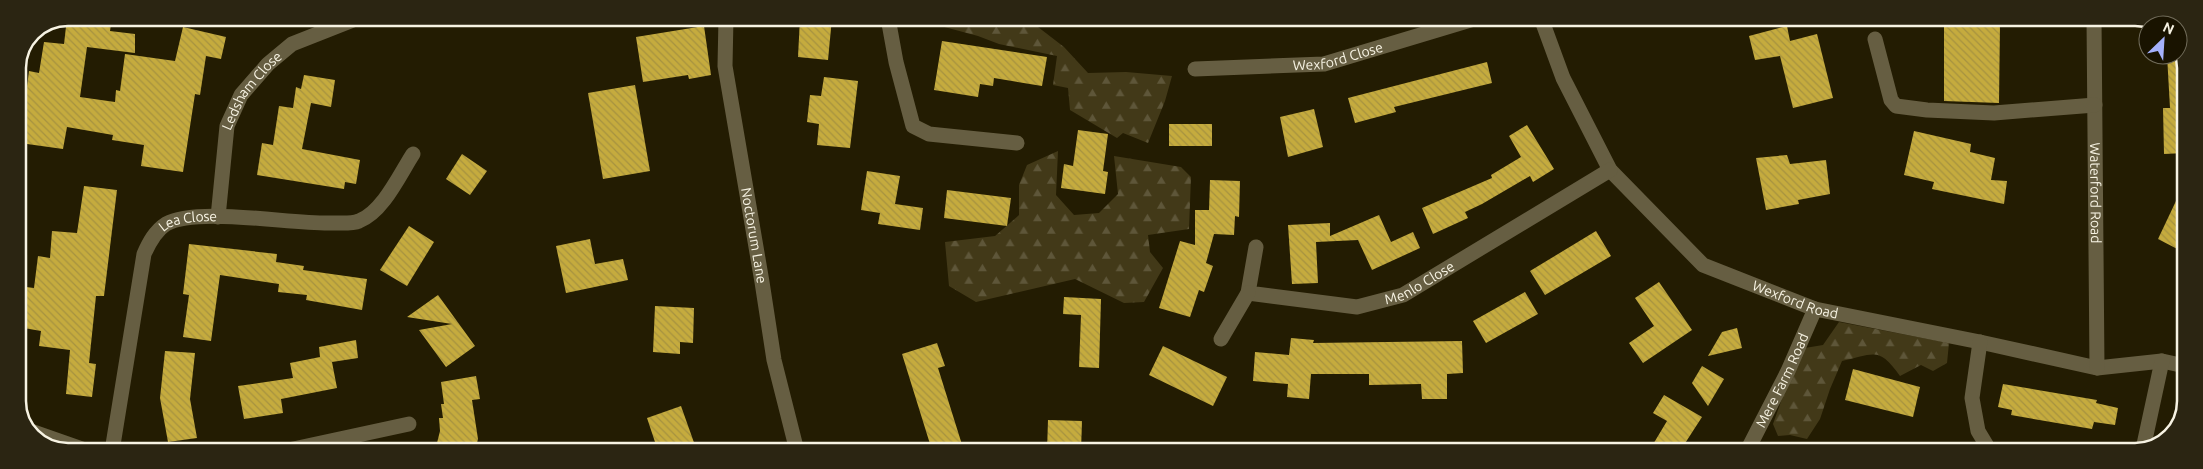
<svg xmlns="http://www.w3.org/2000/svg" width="2203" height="469" font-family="Ubuntu,sans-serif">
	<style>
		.forest { fill: url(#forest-firs) }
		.building { fill: url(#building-back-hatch) }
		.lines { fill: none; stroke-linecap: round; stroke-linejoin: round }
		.street { stroke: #665e42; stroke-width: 15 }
		.labels { text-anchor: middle; stroke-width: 5; stroke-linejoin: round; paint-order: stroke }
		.street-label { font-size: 14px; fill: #f7f3e3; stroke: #191300 }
		.rim { fill: none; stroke: #f7f3e3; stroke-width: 2.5 }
	</style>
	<defs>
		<pattern id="forest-firs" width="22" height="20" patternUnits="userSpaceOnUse" patternTransform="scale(1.25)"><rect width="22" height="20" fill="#423918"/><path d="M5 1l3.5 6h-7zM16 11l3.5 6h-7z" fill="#5e5639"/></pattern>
		<pattern id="building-back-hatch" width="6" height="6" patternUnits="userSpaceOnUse" patternTransform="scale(1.25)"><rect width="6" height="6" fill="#c5ab3e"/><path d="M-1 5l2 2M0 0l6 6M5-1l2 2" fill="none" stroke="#a69240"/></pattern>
	</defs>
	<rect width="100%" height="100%" fill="#231c02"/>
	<g class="forest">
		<polygon points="938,18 1039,18 1038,27 1064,47 1088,73 1126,72 1172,76 1165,101 1148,143 1123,133 1117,138 1070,110 1068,88 1053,85 1057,56 999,44 978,36 937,25"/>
		<polygon points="1058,151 1056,195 1074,215 1099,213 1118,194 1114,156 1181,167 1191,177 1189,229 1148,235 1150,252 1163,268 1144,302 1124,303 1075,279 976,302 949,286 945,242 995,236 1019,215 1019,185 1027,165"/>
		<path d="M1839,322l110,21 -2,20 -14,8 -12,-6 -21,11c-21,-30 -26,-22 -58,-15l-12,28 -10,30 -13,20 -17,-4 -12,1 -5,-12 17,-48 15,-28 18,-3z"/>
	</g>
	<g class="building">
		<polygon points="67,18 112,18 110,31 135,34 135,53 87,47 80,97 115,102 116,90 120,91 125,54 175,61 183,27 226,37 221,59 206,56 200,95 195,94 183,172 141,166 144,145 112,140 113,135 67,127 63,149 20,143 29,71 39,73 44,42 64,44"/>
		<polygon points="800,18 832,18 828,60 798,57"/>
		<polygon points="1944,24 2000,24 1999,103 1944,101"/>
		<polygon points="704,26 711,75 689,79 688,75 643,82 636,37"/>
		<polygon points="1787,26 1790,41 1817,34 1833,98 1793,108 1780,56 1755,60 1749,36"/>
		<polygon points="942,41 1047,57 1042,86 994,78 993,86 980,84 978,97 934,90"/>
		<polygon points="2167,55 2182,55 2185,62 2185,153 2164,154 2163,108 2170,108"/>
		<polygon points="1487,62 1492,83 1394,107 1396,112 1355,123 1348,98"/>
		<polygon points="304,75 335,80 331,107 311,103 302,149 360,160 356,184 345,182 344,189 257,175 262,143 273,145 279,106 293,108 296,87 301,89"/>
		<polygon points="824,77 858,81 850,148 817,145 819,124 807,122 810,95 821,96"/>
		<polygon points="635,85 650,171 603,179 588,93"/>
		<polygon points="1314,109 1323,147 1288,157 1280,117"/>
		<rect x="1169" y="124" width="43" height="22"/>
		<polygon points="1527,125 1554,169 1533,182 1530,176 1482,204 1465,212 1468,218 1433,234 1422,208 1492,178 1491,175 1521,157 1509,136"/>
		<polygon points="1078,130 1108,134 1103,171 1108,172 1105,194 1061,188 1064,164 1073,166"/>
		<polygon points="1914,131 1971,144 1970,152 1995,158 1991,180 2007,181 2004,204 1932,189 1934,182 1904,175"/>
		<polygon points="462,154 487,171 470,195 446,179"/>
		<polygon points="1787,155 1790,164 1826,160 1830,194 1798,200 1799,204 1766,210 1756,158"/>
		<polygon points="867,171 900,176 895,204 923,208 920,230 878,224 880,213 861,210"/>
		<polygon points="1210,180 1240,181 1239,217 1235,216 1234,235 1214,234 1206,263 1213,266 1204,292 1199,290 1190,317 1159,308 1180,241 1195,245 1195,210 1209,210"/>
		<polygon points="2185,182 2185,253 2158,239"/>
		<polygon points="84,186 117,190 104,296 96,296 89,363 96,364 92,397 66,394 70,350 39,346 41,331 18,327 18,286 34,288 38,256 50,258 52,231 77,233"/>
		<polygon points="947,190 1011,198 1007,226 944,218"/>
		<polygon points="1379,215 1391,242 1413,232 1420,248 1372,270 1358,240 1316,242 1318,283 1292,284 1288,225 1330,223 1330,236"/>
		<polygon points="409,226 434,242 407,286 380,270"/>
		<polygon points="1596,231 1611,256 1545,295 1530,271"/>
		<polygon points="590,239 595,264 623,259 628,280 566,293 556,246"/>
		<polygon points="189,244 277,254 276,262 304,266 303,270 367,279 362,310 306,300 307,295 278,292 279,284 220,275 211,341 183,337 189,295 183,294"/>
		<polygon points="1659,282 1692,330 1643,363 1629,343 1654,326 1635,298"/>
		<polygon points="1525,292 1538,314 1486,343 1473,321"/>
		<polygon points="438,295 475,346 446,367 419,330 452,324 407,317"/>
		<polygon points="1064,297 1101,299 1099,368 1079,367 1081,315 1063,314"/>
		<polygon points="655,306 694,308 693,343 680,342 680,354 653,352"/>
		<polygon points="1737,328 1742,348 1708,356 1722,332"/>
		<polygon points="1291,338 1314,340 1313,343 1462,341 1463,373 1447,374 1447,399 1422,399 1421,384 1369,385 1369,374 1311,374 1309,399 1287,397 1288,384 1253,381 1255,352 1289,355"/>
		<polygon points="356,340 358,358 332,362 337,388 281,399 283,413 244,419 238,386 293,378 290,363 320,357 319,347"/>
		<polygon points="937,343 945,366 938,368 964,451 941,451 938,442 930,444 902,354"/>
		<polygon points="1163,346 1227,377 1213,406 1149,375"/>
		<polygon points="165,351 195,353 190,399 197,438 168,442 160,398"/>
		<polygon points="1702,366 1724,379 1708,406 1692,383"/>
		<polygon points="1853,369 1920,387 1913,417 1845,400"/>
		<polygon points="476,376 480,399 472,400 478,439 475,451 435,451 440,431 439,418 443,418 441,404 444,404 441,382"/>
		<polygon points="2003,384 2097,400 2096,403 2118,408 2115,425 2094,422 2092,429 2011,415 2012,410 1998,407"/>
		<polygon points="1664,395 1702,417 1680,451 1649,451 1667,421 1653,413"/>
		<polygon points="681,406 697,451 658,451 647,418"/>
		<polygon points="1048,420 1082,421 1081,451 1047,451"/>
	</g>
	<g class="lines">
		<g class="street">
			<path id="s1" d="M726,18l-1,48 37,216 12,78 23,91"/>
			<polyline points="888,18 896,62 913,126 929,134 1017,143"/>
			<path id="s2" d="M1541,18l22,60 47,92 93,95 112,44 165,33 117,26 65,-7 23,5"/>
			<path id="s3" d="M2094,18l3,350"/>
			<polyline points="1875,39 1891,100 1896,106 1927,110 1994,113 2095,105"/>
			<path id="s4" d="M1195,69l129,-5 153,-46"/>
			<path id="s5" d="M218,217l9,-91 14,-31 27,-31 24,-20 66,-26"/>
			<path id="s6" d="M1256,247l-8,46 109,14 46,-12 207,-125"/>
			<polyline points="1221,339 1248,293"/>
			<polyline points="1980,342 1972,398 1978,431 1990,451"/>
			<polyline points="28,430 88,451"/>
			<polyline points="2143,449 2162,361"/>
			<path id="s7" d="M112,451l32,-197c5,-11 11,-23 22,-30 31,-18 129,1 167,-1 8,0 19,1 26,-2 24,-9 41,-47 54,-67"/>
			<polyline points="284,451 409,424"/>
			<path id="s8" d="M1747,451l41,-80 27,-62"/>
		</g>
	</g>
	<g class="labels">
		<g class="street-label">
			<text dy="5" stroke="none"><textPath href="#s4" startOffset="144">Wexford Close</textPath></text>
			<text dy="5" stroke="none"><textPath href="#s5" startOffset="135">Ledsham Close</textPath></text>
			<text dy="5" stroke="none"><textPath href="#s3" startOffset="175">Waterford Road</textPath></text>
			<text dy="5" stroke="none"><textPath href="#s7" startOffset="260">Lea Close</textPath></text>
			<text dy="5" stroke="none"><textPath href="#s1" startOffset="220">Noctorum Lane</textPath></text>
			<text dy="5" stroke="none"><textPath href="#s6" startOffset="224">Menlo Close</textPath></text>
			<text dy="5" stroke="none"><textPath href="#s2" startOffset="399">Wexford Road</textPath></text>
			<text dy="5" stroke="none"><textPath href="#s8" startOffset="79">Mere Farm Road</textPath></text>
		</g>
	</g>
	<path d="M0 0H2203V469H0ZM68 26H2135A42 42 0 0 1 2177 68V401A42 42 0 0 1 2135 443H68A42 42 0 0 1 26 401V68A42 42 0 0 1 68 26Z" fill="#2b2512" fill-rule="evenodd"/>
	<path class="rim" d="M68 26H2135A42 42 0 0 1 2177 68V401A42 42 0 0 1 2135 443H68A42 42 0 0 1 26 401V68A42 42 0 0 1 68 26Z"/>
	<g transform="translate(2163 40) rotate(25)"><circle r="24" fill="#191300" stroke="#726d5b"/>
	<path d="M0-4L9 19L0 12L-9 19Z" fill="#a5b1fc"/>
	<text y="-8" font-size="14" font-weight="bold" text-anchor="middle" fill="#f7f3e3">N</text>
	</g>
</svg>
